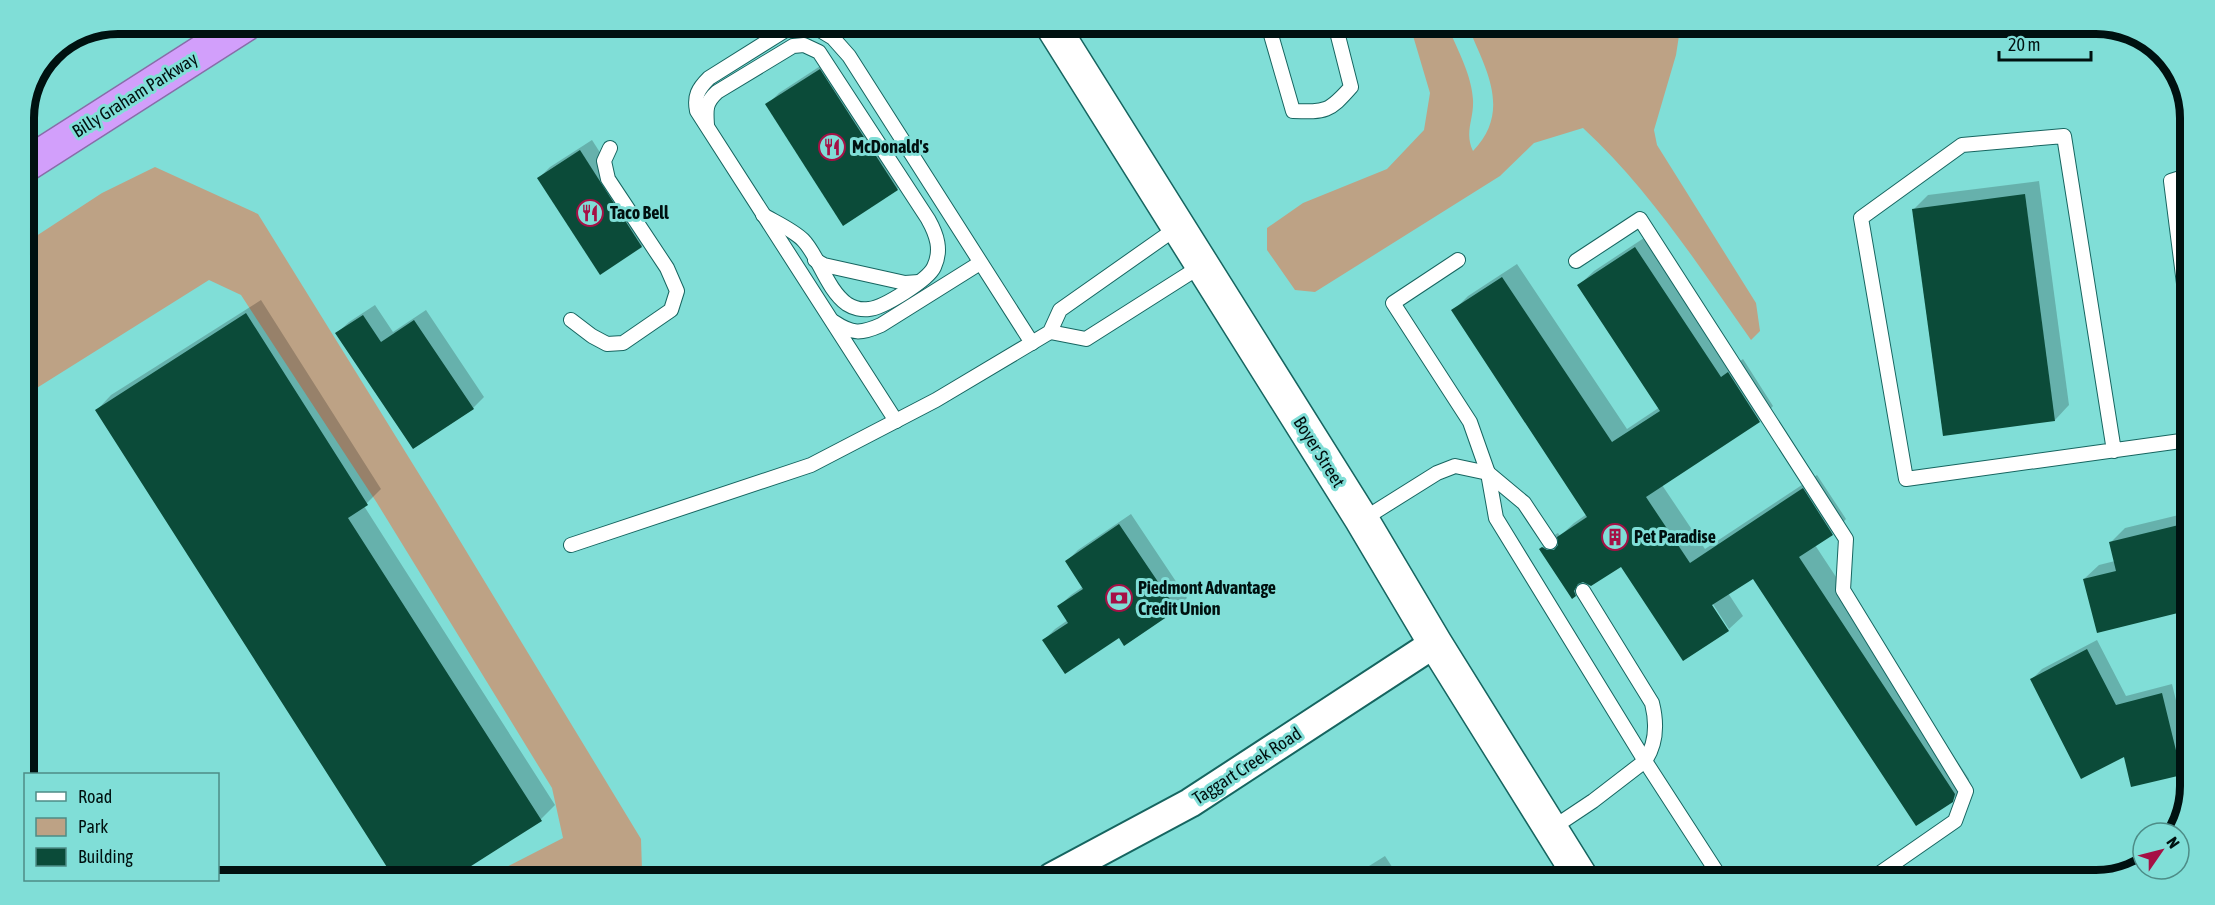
<svg xmlns="http://www.w3.org/2000/svg" width="2215" height="905" font-family="'Asap Condensed',sans-serif">
	<style>
		.green { fill: #bda285 }
		.shadow { fill: #0003 }
		.building { fill: #0b4b39 }
		.lines { fill: none; stroke-linecap: round; stroke-linejoin: round }
		.lane-casing { stroke: #166560; stroke-width: 16 }
		.street-casing { stroke: #166560; stroke-width: 32 }
		.secondary-casing { stroke: #166560; stroke-width: 36 }
		.highway-casing { stroke: #886da9; stroke-width: 36 }
		.lane { stroke: #fff; stroke-width: 14 }
		.street { stroke: #fff; stroke-width: 28 }
		.secondary { stroke: #fff; stroke-width: 33 }
		.highway { stroke: #d29ffb; stroke-width: 33 }
		.labels { text-anchor: middle; stroke-width: 6; stroke-linejoin: round; paint-order: stroke }
		.street-label { font-size: 18px; fill: #001110; stroke: #80ded7 }
		.poi-label { font-size: 18px; font-weight: bold; fill: #001110; stroke: #80ded7; text-anchor: start }
		.rim { fill: none; stroke: #001110; stroke-width: 8 }
	</style>
	<rect width="100%" height="100%" fill="#80ded7"/>
	<g class="green">
		<path d="M1411,29h38c9,22 23,47 24,71 1,20 -9,32 0,51 38,-39 14,-80 -4,-122h211l-4,26 -22,75 3,15 99,158 4,28 -9,9c-52,-74 -102,-151 -168,-212l-49,15 -34,33 -185,116 -20,-2 -28,-40v-22l36,-25 84,-34 37,-39 6,-37z"/>
		<polygon points="155,167 258,214 437,503 641,839 642,870 627,876 491,875 563,838 552,788 377,503 241,295 209,280 24,396 24,244 102,193"/>
	</g>
	<g class="shadow">
		<polygon points="831,59 909,178 897,189 843,224 767,105 779,93"/>
		<polygon points="592,140 653,235 642,246 600,273 539,178 550,167"/>
		<polygon points="2039,181 2069,405 2055,420 1913,210 1928,195"/>
		<polygon points="1650,234 1736,364 1743,359 1773,406 1759,421 1662,485 1705,549 1817,475 1846,519 1832,534 1815,545 1969,779 1967,785 1952,800 1753,577 1728,593 1743,616 1729,629 1709,598 1707,600 1726,629 1729,629 1684,659 1621,565 1587,583 1575,595 1541,549 1556,534 1558,533 1560,536 1574,523 1587,514 1453,311 1468,296 1517,264 1627,429 1660,407 1579,285 1594,271"/>
		<polygon points="261,300 381,489 364,506 555,805 541,819 454,875 394,875 97,410 111,395"/>
		<polygon points="375,305 393,332 426,310 484,397 473,408 337,333 349,322"/>
		<polygon points="2187,513 2186,610 2098,632 2084,579 2099,565 2115,561 2111,542 2125,528"/>
		<polygon points="1131,514 1187,598 1176,609 1119,636 1044,640 1055,629 1068,620 1059,606 1071,595 1084,586 1067,561 1078,550"/>
		<polygon points="2097,640 2126,696 2172,684 2185,737 2184,771 2181,774 2125,755 2032,679 2042,669"/>
		<polygon points="2182,825 2175,833 2161,833 2167,827"/>
		<polygon points="1385,856 1400,879 1350,878"/>
	</g>
	<g class="building">
		<polygon points="820,69 898,190 843,226 765,104"/>
		<polygon points="580,150 642,247 600,275 537,178"/>
		<polygon points="2025,194 2055,421 1943,436 1912,209"/>
		<polygon points="1635,247 1721,377 1728,372 1760,422 1646,497 1690,563 1803,488 1833,535 1799,557 1955,794 1953,802 1916,826 1753,579 1712,605 1729,631 1683,661 1621,567 1591,586 1583,582 1578,584 1574,591 1576,596 1572,599 1539,549 1542,547 1547,550 1554,550 1558,545 1557,537 1587,517 1451,310 1502,277 1612,442 1660,411 1577,285"/>
		<polygon points="246,313 368,505 348,518 542,821 457,875 392,875 95,410"/>
		<polygon points="363,315 381,342 414,320 474,409 413,449 335,333"/>
		<polygon points="2187,523 2186,611 2097,633 2083,579 2116,571 2109,542"/>
		<polygon points="1119,524 1177,610 1124,646 1119,638 1065,674 1042,640 1068,623 1057,606 1083,589 1065,561"/>
		<polygon points="2087,649 2116,705 2162,693 2182,775 2131,787 2124,757 2081,779 2030,679"/>
	</g>
	<g class="lines">
		<defs>
			<g id="lane">
				<path d="M792,26l-83,52c-11,11 -15,18 -12,33l199,310"/>
				<polyline points="813,26 833,38 849,56 1032,343"/>
				<path d="M1269,28l24,83c33,1 36,1 58,-24l-15,-59"/>
				<path d="M707,125c-1,-15 -2,-22 10,-33l76,-46 11,-1 15,7 109,167c9,16 14,31 6,48 -6,13 -51,41 -65,42 -7,1 -16,-1 -22,-5 -20,-14 -29,-49 -44,-64 -10,-10 -28,-18 -40,-25"/>
				<polyline points="815,260 824,265 905,283 919,282"/>
				<polyline points="1458,260 1393,303 1470,422 1488,473 1496,518 1645,761 1722,880"/>
				<polyline points="1576,261 1640,219 1846,539 1843,590 1966,791 1955,821 1870,880"/>
				<polyline points="571,320 592,336 607,344 623,343 671,310 677,291 667,268 608,179 604,161 610,148"/>
				<path d="M834,322c18,12 27,12 47,3l99,-62"/>
				<polyline points="2189,323 2171,181 2190,175"/>
				<polyline points="1050,332 1086,339 1201,266"/>
				<polyline points="2114,451 2064,136 1962,145 1861,218 1906,479 2188,440"/>
				<polyline points="1362,520 1437,473 1455,466 1488,473 1524,503 1550,542"/>
				<polyline points="571,545 811,465 936,400 1050,332 1060,310 1178,227"/>
				<path d="M1551,829l42,-28 52,-40c12,-18 12,-38 7,-58l-69,-112"/>
			</g>
			<polyline id="street" points="1052,877 1190,803 1435,643"/>
			<polyline id="secondary" points="1053,27 1362,520 1435,643 1582,879"/>
			<polyline id="highway" points="24,166 246,24"/>
		</defs>
		<use href="#lane" class="lane-casing"/>
		<use href="#street" class="street-casing"/>
		<use href="#secondary" class="secondary-casing"/>
		<use href="#highway" class="highway-casing"/>
		<use href="#lane" class="lane"/>
		<use href="#street" class="street"/>
		<use href="#secondary" class="secondary"/>
		<use href="#highway" class="highway"/>
	</g>
	<defs>
		<symbol id="restaurant-ring" viewBox="-11 -11 22 22"><circle r="9.5" fill="#80ded7" stroke="#a61045" stroke-width="1.5"/><path d="M-5-6h1v4h1v-4h1v4h1v-4h1v5L-1.5 .5V6h-2V.5L-5-1ZM5-6V6H3V1.5H1.5Q1.5-4 5-6Z" fill="#a61045"/></symbol>
		<symbol id="building-ring" viewBox="-11 -11 22 22"><circle r="9.5" fill="#80ded7" stroke="#a61045" stroke-width="1.5"/><path d="M-4-6H4V6H1V3H-1V6H-4ZM-2.5-4.3h1.7v1.8h-1.7ZM.8-4.3h1.7v1.8H.8ZM-2.5-1h1.7V.8h-1.7ZM.8-1h1.7V.8H.8Z" fill="#a61045"/></symbol>
		<symbol id="bank-ring" viewBox="-11 -11 22 22"><circle r="9.5" fill="#80ded7" stroke="#a61045" stroke-width="1.5"/><path d="M-6-4H6V4H-6ZM0-2.3a2.3 2.3 0 1 0 0 4.6a2.3 2.3 0 1 0 0-4.6Z" fill="#a61045"/></symbol>
	</defs>
	<g fill-rule="evenodd">
		<use href="#restaurant-ring" x="817" y="132" width="30" height="30"/>
		<use href="#restaurant-ring" x="575" y="198" width="30" height="30"/>
		<use href="#building-ring" x="1600" y="522" width="30" height="30"/>
		<use href="#bank-ring" x="1104" y="583" width="30" height="30"/>
	</g>
	<g class="labels">
		<g class="street-label">
			<text transform="translate(135 95) rotate(-32)" y="6">Billy Graham Parkway</text>
			<text transform="translate(1319 452) rotate(58)" y="6">Boyer Street</text>
			<text transform="translate(1247 766) rotate(-33)" y="6">Taggart Creek Road</text>
		</g>
		<g class="poi-label">
			<text x="852" y="153">McDonald's</text>
			<text x="610" y="219">Taco Bell</text>
			<text x="1634" y="543">Pet Paradise</text>
			<text x="1138" y="594">Piedmont Advantage<tspan x="1138" dy="21">Credit Union</tspan></text>
		</g>
	</g>
	<path d="M0 0H2215V905H0ZM118 34H2096A84 84 0 0 1 2180 118V786A84 84 0 0 1 2096 870H118A84 84 0 0 1 34 786V118A84 84 0 0 1 118 34Z" fill="#80ded7" fill-rule="evenodd"/>
	<path class="rim" d="M118 34H2096A84 84 0 0 1 2180 118V786A84 84 0 0 1 2096 870H118A84 84 0 0 1 34 786V118A84 84 0 0 1 118 34Z"/>
	<rect x="24" y="773" width="195" height="108" fill="#80ded7" stroke="#4d8c87" stroke-width="1.5"/>
	<rect x="36" y="792" width="30" height="9" fill="#ffffff" stroke="#4d8c87" stroke-width="1.5"/>
	<text x="78" y="803" font-size="18" fill="#001110">Road</text>
	<rect x="36" y="818" width="30" height="18" fill="#bda285" stroke="#4d8c87" stroke-width="1.5"/>
	<text x="78" y="833" font-size="18" fill="#001110">Park</text>
	<rect x="36" y="848" width="30" height="18" fill="#0b4b39" stroke="#4d8c87" stroke-width="1.5"/>
	<text x="78" y="863" font-size="18" fill="#001110">Building</text>
	<g transform="translate(2161 851) rotate(55)"><circle r="28" fill="#80ded7" stroke="#4d8c87" stroke-width="1.5"/>
	<path d="M0-4.5L10 22L0 15L-10 22Z" fill="#a61045"/>
	<text y="-9" font-size="16" font-weight="bold" text-anchor="middle" fill="#001110">N</text>
	</g>
	<path d="M1999 51v9h92v-9" fill="none" stroke="#001110" stroke-width="3"/>
	<text x="2008" y="51" font-size="18" fill="#001110" stroke="#80ded7" stroke-width="4.5" paint-order="stroke">20 m</text>
</svg>
